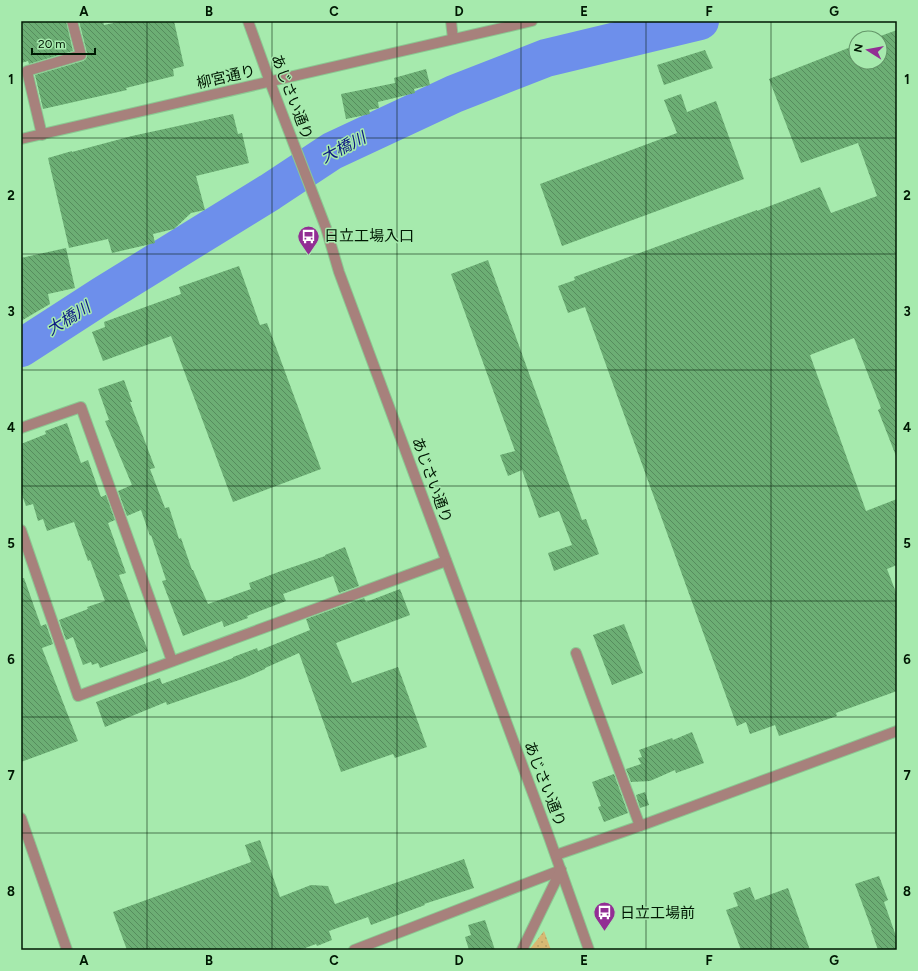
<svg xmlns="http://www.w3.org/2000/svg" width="918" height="971" font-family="Figtree,'Noto Sans JP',sans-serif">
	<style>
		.park { fill: url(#park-dots) }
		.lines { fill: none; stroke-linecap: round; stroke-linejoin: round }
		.river { stroke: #6d8feb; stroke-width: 38 }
		.building { fill: url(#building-back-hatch) }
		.minor-casing { stroke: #8bc892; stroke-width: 12 }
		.minor { stroke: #a7817c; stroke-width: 10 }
		.grid { fill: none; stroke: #001803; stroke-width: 1; stroke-opacity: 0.55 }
		.labels { text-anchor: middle; stroke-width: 3; stroke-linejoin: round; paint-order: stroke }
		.street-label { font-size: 15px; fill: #001803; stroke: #a6eaad }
		.poi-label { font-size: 15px; fill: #001803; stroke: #a6eaad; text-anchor: start }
		.water-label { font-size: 16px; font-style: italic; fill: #0d1883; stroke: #a6eaad }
		.neatline { fill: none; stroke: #001803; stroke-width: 1.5 }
		.grid-label { font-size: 13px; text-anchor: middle; font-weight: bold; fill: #001803 }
	</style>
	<defs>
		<pattern id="park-dots" width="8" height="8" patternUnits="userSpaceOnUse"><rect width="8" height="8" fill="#d7b973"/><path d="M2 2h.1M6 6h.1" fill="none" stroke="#b79e62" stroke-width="1.8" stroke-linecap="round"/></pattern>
		<pattern id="building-back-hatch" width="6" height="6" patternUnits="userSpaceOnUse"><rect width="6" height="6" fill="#6cae74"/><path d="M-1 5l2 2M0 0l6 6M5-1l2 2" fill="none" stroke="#568d5d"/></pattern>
	</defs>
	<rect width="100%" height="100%" fill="#a6eaad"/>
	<polygon class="park" points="544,931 551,950 529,950"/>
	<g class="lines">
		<polyline class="river" points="21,348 103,295 270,192 332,151 454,94 546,58 700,21"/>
	</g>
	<g class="building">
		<polygon points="21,21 66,21 73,51 29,64 28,61 21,63"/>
		<polygon points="79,21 103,21 104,25 123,21 174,21 184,66 173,69 174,76 126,88 127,90 43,109 35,75 83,61 85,60 87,57 87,53"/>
		<polygon points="897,30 897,456 896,456 878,410 881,408 854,338 810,355 866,511 897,499 897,565 887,569 897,595 897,691 836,713 837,716 779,736 775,725 750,734 746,722 737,726 585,307 568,313 558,286 575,280 574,277 757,210 757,211 820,187 831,213 877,196 858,143 801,163 769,79 856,45 856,62 880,62 880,38 875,38"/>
		<polygon points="705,50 713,68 664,85 657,65"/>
		<polygon points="426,69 430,85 414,89 415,93 378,102 379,108 369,110 370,114 346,119 341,94 395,83 394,78"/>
		<polygon points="681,94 687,112 716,101 744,179 562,246 540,184 677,133 664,100"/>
		<polygon points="233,114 238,134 242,133 249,163 196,176 205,210 191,213 174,229 153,234 155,243 112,253 108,239 69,248 48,158 72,151 72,152 132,136"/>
		<polygon points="66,248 75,288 48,294 50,304 21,321 21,258"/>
		<polygon points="488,260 582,520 586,519 599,554 554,571 548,553 572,545 559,511 539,518 522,470 508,476 500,455 515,451 451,274"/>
		<polygon points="239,266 260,325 267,323 321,469 233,502 171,336 103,361 92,332 105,327 104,322 181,294 179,287"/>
		<polygon points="124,380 132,402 130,402 155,468 150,469 165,508 169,507 179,539 181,538 192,570 193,570 208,604 251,589 249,583 281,571 325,556 325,555 345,547 359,586 339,593 333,576 283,594 286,601 247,616 248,618 224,627 222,621 183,636 162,581 166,580 151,535 150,536 141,510 127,516 118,491 132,485 105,421 109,420 98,389"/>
		<polygon points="67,423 81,463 88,460 101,497 106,495 115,520 108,523 126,573 119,575 148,651 100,668 98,663 92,665 91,662 83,665 73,637 66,640 59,620 88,609 87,607 105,601 90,560 88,561 74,522 47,531 43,519 38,521 33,504 26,506 21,492 21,444 46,434 45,431"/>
		<polygon points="21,578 24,578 41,626 46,624 53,644 42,648 78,741 21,762"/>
		<polygon points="400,589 410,615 336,643 352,683 398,667 427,747 395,758 393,754 341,772 299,653 265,668 265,669 242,679 167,705 166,702 105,727 96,702 160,678 162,684 233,658 233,657 257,648 258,651 310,630 306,619 364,598 366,602"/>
		<polygon points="624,624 643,673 612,685 593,635"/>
		<polygon points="692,732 704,763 676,773 675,770 650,781 631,782 626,769 641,764 638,758 642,757 639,750 672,738 673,740"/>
		<polygon points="614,774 628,813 604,822 598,807 601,806 592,782"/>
		<polygon points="645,792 649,805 640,808 636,795"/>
		<polygon points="260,840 280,897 311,885 328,886 335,904 464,859 474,888 424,904 425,905 371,925 368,917 329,931 332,940 317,946 316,944 300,950 127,950 113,912 251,862 245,845"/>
		<polygon points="879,876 888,900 884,902 897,939 897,950 878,950 871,930 872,930 855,884"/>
		<polygon points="750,887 755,900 788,888 810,950 741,950 726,910 738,906 733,893"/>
		<polygon points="485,920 495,950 469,950 465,937 471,935 468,925"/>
	</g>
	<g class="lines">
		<defs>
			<g id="minor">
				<polyline points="248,21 270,82 326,228 339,272 549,837 589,950"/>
				<polyline points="451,21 453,39"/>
				<polyline points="42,135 27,71 81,55 72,21"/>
				<polyline points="21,139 532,21"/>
				<polyline points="21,428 81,407 172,661"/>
				<polyline points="21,530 78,696 446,561"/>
				<polyline points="576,653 640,826"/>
				<polyline points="21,818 67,950"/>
				<polyline points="556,855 640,826 897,731"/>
				<polyline points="354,950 561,870"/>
				<polyline points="522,950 561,870"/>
			</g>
		</defs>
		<use href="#minor" class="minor-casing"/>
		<use href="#minor" class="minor"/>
	</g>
	<path class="grid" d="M147,21v929M272,21v929M397,21v929M521,21v929M646,21v929M771,21v929M21,138h876M21,254h876M21,370h876M21,486h876M21,601h876M21,717h876M21,833h876"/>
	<defs>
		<symbol id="bus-pin" viewBox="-11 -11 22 30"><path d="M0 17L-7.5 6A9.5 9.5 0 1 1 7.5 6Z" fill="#922e94" stroke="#a6eaad"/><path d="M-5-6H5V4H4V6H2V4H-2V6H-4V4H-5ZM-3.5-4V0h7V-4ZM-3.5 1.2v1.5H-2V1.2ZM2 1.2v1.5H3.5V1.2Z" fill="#fff"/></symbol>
	</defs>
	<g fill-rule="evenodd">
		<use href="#bus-pin" x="296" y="224" width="25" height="34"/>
		<use href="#bus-pin" x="592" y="900" width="25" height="34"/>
	</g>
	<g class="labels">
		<g class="street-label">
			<text transform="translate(226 77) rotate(-13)" y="5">柳宮通り</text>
			<text transform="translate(292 97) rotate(69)" y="5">あじさい通り</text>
			<text transform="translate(432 480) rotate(70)" y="5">あじさい通り</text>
			<text transform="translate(545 784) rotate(69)" y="5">あじさい通り</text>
		</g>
		<g class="poi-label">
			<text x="324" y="241">日立工場入口</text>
			<text x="620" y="918">日立工場前</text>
		</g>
		<g class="water-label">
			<text transform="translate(343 147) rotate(-27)" y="6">大橋川</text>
			<text transform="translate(68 318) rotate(-32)" y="6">大橋川</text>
		</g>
	</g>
	<rect width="918" height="971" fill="none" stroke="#a6eaad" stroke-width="44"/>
	<g transform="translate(868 50) rotate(281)"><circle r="19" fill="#a6eaad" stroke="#649669"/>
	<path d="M0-3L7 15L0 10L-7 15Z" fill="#922e94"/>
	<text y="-6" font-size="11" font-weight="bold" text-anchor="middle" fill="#001803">N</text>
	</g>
	<path d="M32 48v6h63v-6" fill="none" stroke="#001803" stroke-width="2"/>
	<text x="38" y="48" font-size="12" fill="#001803" stroke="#a6eaad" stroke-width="3" paint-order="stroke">20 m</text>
	<rect x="22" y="22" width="874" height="927" class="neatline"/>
	<g class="grid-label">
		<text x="84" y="16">A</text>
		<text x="209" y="16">B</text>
		<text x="334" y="16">C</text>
		<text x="459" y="16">D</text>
		<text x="584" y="16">E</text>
		<text x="709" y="16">F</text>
		<text x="834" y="16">G</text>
		<text x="11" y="84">1</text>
		<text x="907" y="84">1</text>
		<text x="11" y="200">2</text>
		<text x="907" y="200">2</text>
		<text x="11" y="316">3</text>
		<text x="907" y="316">3</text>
		<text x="11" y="432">4</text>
		<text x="907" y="432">4</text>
		<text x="11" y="548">5</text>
		<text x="907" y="548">5</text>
		<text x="11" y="664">6</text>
		<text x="907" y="664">6</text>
		<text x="11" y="780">7</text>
		<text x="907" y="780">7</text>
		<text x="11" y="896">8</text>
		<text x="907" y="896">8</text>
		<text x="84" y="965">A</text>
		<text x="209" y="965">B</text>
		<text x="334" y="965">C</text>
		<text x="459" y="965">D</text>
		<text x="584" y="965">E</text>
		<text x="709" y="965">F</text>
		<text x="834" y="965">G</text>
	</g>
</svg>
